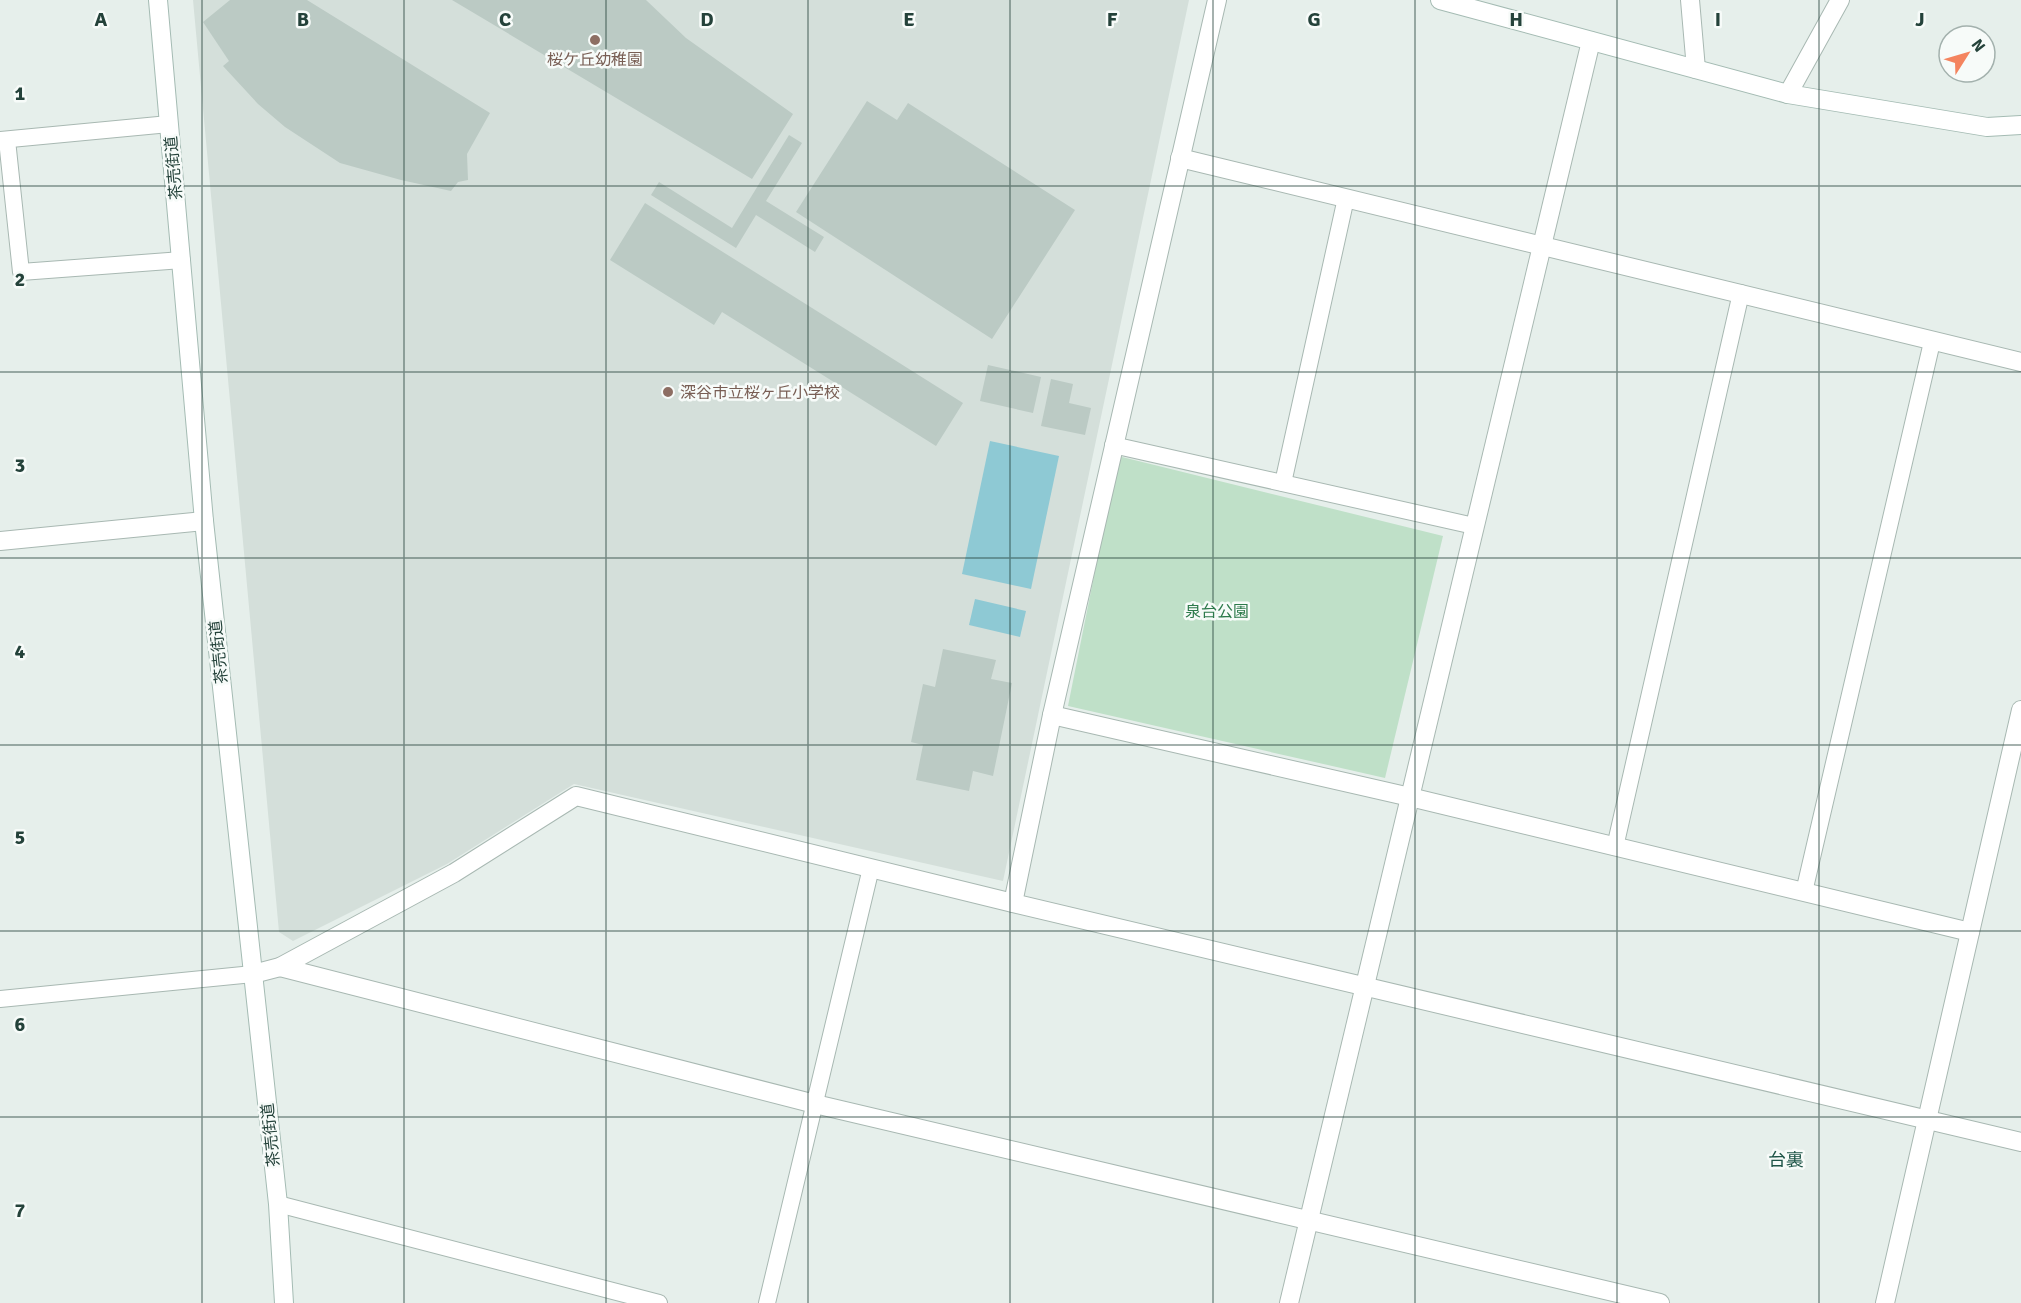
<svg xmlns="http://www.w3.org/2000/svg" width="2021" height="1303" font-family="Signika,'Noto Sans JP',sans-serif">
	<style>
		.built { fill: #d4dfda }
		.green { fill: #bfe0c8 }
		.water { fill: #8ec9d4 }
		.building { fill: #bbcac4 }
		.lines { fill: none; stroke-linecap: round; stroke-linejoin: round }
		.lane-casing { stroke: #a8b8b2; stroke-width: 18 }
		.street-casing { stroke: #a8b8b2; stroke-width: 20 }
		.secondary-casing { stroke: #a4bbb3; stroke-width: 20 }
		.lane { stroke: #fff; stroke-width: 16 }
		.street { stroke: #fff; stroke-width: 18 }
		.secondary { stroke: #fff; stroke-width: 18 }
		.grid { fill: none; stroke: #24423a; stroke-width: 1.5; stroke-opacity: 0.55 }
		.education-dot { fill: #8d6e63; stroke: #f7fbf9; stroke-width: 2 }
		.labels { text-anchor: middle; stroke-width: 5; stroke-linejoin: round; paint-order: stroke }
		.education-label { font-size: 16px; fill: #785e54; stroke: #f7fbf9 }
		.street-label { font-size: 16px; fill: #24423a; stroke: #f7fbf9 }
		.park-label { font-size: 16px; fill: #2d7a4b; stroke: #f7fbf9 }
		.neighbourhood-label { font-size: 18px; fill: #1f5548; stroke: #f7fbf9 }
		.grid-label { font-size: 20px; text-anchor: middle; font-weight: bold; fill: #24423a; stroke: #f7fbf9; stroke-width: 5; stroke-linejoin: round; paint-order: stroke }
	</style>
	<rect width="100%" height="100%" fill="#e6efeb"/>
	<polygon class="built" points="193,0 1189,0 1003,881 574,784 447,864 293,941 279,932"/>
	<polygon class="green" points="1118,456 1443,536 1385,778 1068,706"/>
	<g class="water">
		<polygon points="990,441 1059,456 1031,589 962,574"/>
		<polygon points="975,599 1026,611 1020,637 969,625"/>
	</g>
	<g class="building">
		<polygon points="230,0 307,0 490,113 467,154 468,180 458,182 451,191 401,180 340,163 285,127 258,104 223,66 229,61 203,22"/>
		<polygon points="452,0 646,0 686,38 793,114 752,179"/>
		<polygon points="867,101 897,120 908,103 1075,210 992,339 796,212"/>
		<polygon points="789,135 802,143 766,201 824,237 815,252 756,215 736,248 651,195 659,182 732,228"/>
		<polygon points="645,203 963,403 936,446 722,312 714,325 610,260"/>
		<polygon points="988,365 1041,377 1033,413 980,401"/>
		<polygon points="1051,379 1073,384 1069,403 1091,408 1085,435 1041,426"/>
		<polygon points="943,649 996,660 991,679 1012,683 993,776 973,771 969,791 916,780 923,745 911,742 923,684 935,687"/>
	</g>
	<g class="lines">
		<defs>
			<g id="lane">
				<polyline points="0,140 169,124"/>
				<polyline points="7,140 21,272 182,260"/>
				<polyline points="1113,445 1474,526"/>
				<polyline points="1283,483 1346,198"/>
				<polyline points="1615,847 1741,293"/>
				<polyline points="1804,892 1932,342"/>
				<polyline points="0,999 253,974"/>
				<polyline points="278,1204 659,1303"/>
				<polyline points="767,1303 871,868"/>
			</g>
			<g id="street">
				<polyline points="1690,0 1696,69"/>
				<polyline points="1788,94 1840,0"/>
				<polyline points="1180,158 2021,362"/>
				<polyline points="0,541 204,521"/>
				<polyline points="1052,715 1410,797 1970,932"/>
				<polyline points="1013,903 1052,715 1217,0"/>
				<polyline points="280,967 815,1104 1660,1303"/>
				<polyline points="253,974 280,967 454,873 576,796 1013,903 2021,1142"/>
				<polyline points="1289,1303 1591,41"/>
				<polyline points="1885,1303 2021,710"/>
			</g>
			<g id="secondary">
				<polyline points="158,0 204,521 278,1204 284,1303"/>
				<polyline points="1440,0 1788,94 1987,127 2021,125"/>
			</g>
		</defs>
		<use href="#lane" class="lane-casing"/>
		<use href="#street" class="street-casing"/>
		<use href="#secondary" class="secondary-casing"/>
		<use href="#lane" class="lane"/>
		<use href="#street" class="street"/>
		<use href="#secondary" class="secondary"/>
	</g>
	<path class="grid" d="M202,0v1303M404,0v1303M606,0v1303M808,0v1303M1010,0v1303M1213,0v1303M1415,0v1303M1617,0v1303M1819,0v1303M0,186h2021M0,372h2021M0,558h2021M0,745h2021M0,931h2021M0,1117h2021"/>
	<g class="education-dot">
		<circle cx="595" cy="40" r="6"/>
		<circle cx="668" cy="392" r="6"/>
	</g>
	<g class="labels">
		<g class="education-label">
			<text x="595" y="65">桜ケ丘幼稚園</text>
			<text x="680" y="398" text-anchor="start">深谷市立桜ヶ丘小学校</text>
		</g>
		<g class="street-label">
			<text transform="translate(173 168) rotate(-95)" y="6">茶売街道</text>
			<text transform="translate(218 652) rotate(-96)" y="6">茶売街道</text>
			<text transform="translate(270 1135) rotate(-96)" y="6">茶売街道</text>
		</g>
		<g class="park-label">
			<text x="1217" y="617">泉台公園</text>
		</g>
		<g class="neighbourhood-label">
			<text x="1786" y="1166">台裏</text>
		</g>
	</g>
	<g class="grid-label">
		<text x="101" y="26">A</text>
		<text x="303" y="26">B</text>
		<text x="505" y="26">C</text>
		<text x="707" y="26">D</text>
		<text x="909" y="26">E</text>
		<text x="1112" y="26">F</text>
		<text x="1314" y="26">G</text>
		<text x="1516" y="26">H</text>
		<text x="1718" y="26">I</text>
		<text x="1920" y="26">J</text>
		<text x="20" y="100">1</text>
		<text x="20" y="286">2</text>
		<text x="20" y="472">3</text>
		<text x="20" y="658">4</text>
		<text x="20" y="844">5</text>
		<text x="20" y="1031">6</text>
		<text x="20" y="1217">7</text>
	</g>
	<g transform="translate(1967 54) rotate(53)"><circle r="28" fill="#f7fbf9" stroke="#a3b1ad" stroke-width="1.5"/>
	<path d="M0-4.5L10 22L0 15L-10 22Z" fill="#f4845f"/>
	<text y="-9" font-size="16" font-weight="bold" text-anchor="middle" fill="#24423a">N</text>
	</g>
</svg>
